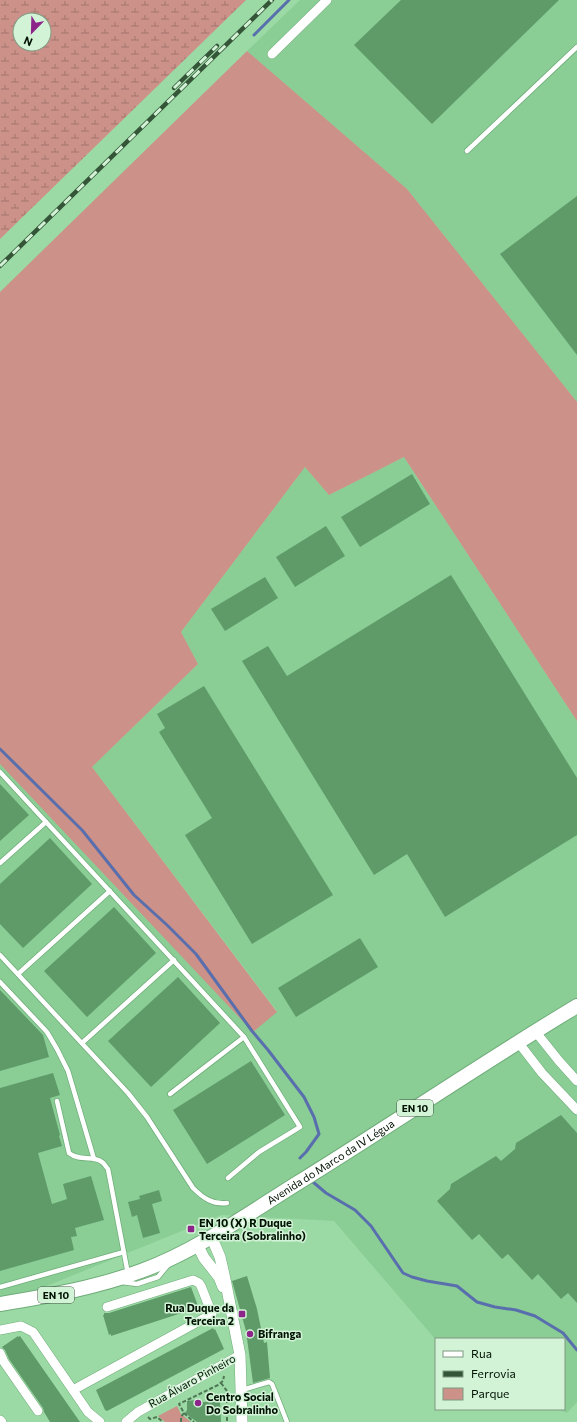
<svg xmlns="http://www.w3.org/2000/svg" width="577" height="1422" font-family="Commissioner,sans-serif">
	<style>
		.built { fill: #8acd95 }
		.green { fill: #cc9188 }
		.wetland { fill: url(#wetland-marsh); fill-rule: evenodd }
		.lines { fill: none; stroke-linecap: round; stroke-linejoin: round }
		.stream { stroke: #596fad; stroke-width: 3 }
		.building { fill: #5e9b69 }
		.service-casing { stroke: #6fac79; stroke-width: 6 }
		.minor-casing { stroke: #6fac79; stroke-width: 10 }
		.tertiary-casing { stroke: #6fac79; stroke-width: 12 }
		.primary-casing { stroke: #6fac79; stroke-width: 16 }
		.path { stroke: #4f7755; stroke-width: 2; stroke-dasharray: 4 2; stroke-linecap: butt }
		.service { stroke: #fff; stroke-width: 4.5 }
		.minor { stroke: #fff; stroke-width: 9 }
		.tertiary { stroke: #fff; stroke-width: 11 }
		.primary { stroke: #fff; stroke-width: 14 }
		.rail-casing { stroke: #345538; stroke-width: 4.5 }
		.rail { stroke: #d3f3d7; stroke-width: 3; stroke-dasharray: 9; stroke-linecap: butt }
		.poi-dot { fill: #8c248a; stroke: #d3f3d7; stroke-width: 1.5 }
		.labels { text-anchor: middle; stroke-width: 3; stroke-linejoin: round; paint-order: stroke }
		.shield { fill: #d3f3d7; stroke: #3f5642; stroke-width: 1 }
		.shield-label { font-size: 10px; font-weight: bold; fill: #001202 }
		.street-label { font-size: 11px; fill: #001202; stroke: #d3f3d7 }
		.poi-label { font-size: 11px; font-weight: bold; fill: #001202; stroke: #d3f3d7; text-anchor: start }
	</style>
	<defs>
		<pattern id="wetland-marsh" width="20" height="14" patternUnits="userSpaceOnUse"><rect width="20" height="14" fill="#cc9188"/><path d="M1 5h8M5 5V1M11 12h8M15 12V8" fill="none" stroke="#a3756d"/></pattern>
	</defs>
	<rect width="100%" height="100%" fill="#9cdaa5"/>
	<g class="built">
		<polygon points="300,0 577,0 577,402 407,189 247,51"/>
		<polygon points="404,457 577,721 577,1402 567,1413 558,1409 564,1409 564,1339 436,1339 436,1340 334,1221 221,1215 0,1305 0,749 257,1028 277,1011 92,767 198,664 181,632 305,467 329,495"/>
	</g>
	<g class="green">
		<polygon points="247,51 407,189 577,402 577,721 404,457 329,495 305,467 181,632 198,664 92,767 277,1012 253,1032 0,764 0,292"/>
		<polygon points="177,1406 181,1414 191,1422 165,1422 158,1416"/>
	</g>
	<path class="wetland" d="M0,0h246l-246,239zM20,20h24v24h-24z"/>
	<g class="lines">
		<g class="stream">
			<polyline points="254,35 289,0"/>
			<polyline points="0,749 82,830 134,895 167,925 196,954 252,1031 268,1050 304,1097 314,1117 319,1134 306,1152 300,1158"/>
			<polyline points="313,1182 326,1193 355,1210 371,1226 403,1273 412,1277 427,1281 457,1286 477,1302 495,1307 516,1310 535,1316 563,1333 577,1350"/>
		</g>
	</g>
	<g class="building">
		<polygon points="401,0 559,0 432,124 354,45"/>
		<polygon points="577,196 577,355 500,254"/>
		<polygon points="412,474 430,504 360,547 341,517"/>
		<polygon points="326,526 345,556 295,587 276,557"/>
		<polygon points="451,575 577,778 577,835 445,917 407,854 374,875 242,661 268,646 287,676"/>
		<polygon points="265,577 278,598 225,631 211,609"/>
		<polygon points="204,686 333,895 252,944 185,835 212,818 159,732 165,728 157,714"/>
		<polygon points="0,784 29,815 0,841"/>
		<polygon points="50,838 92,884 23,948 0,924 0,884"/>
		<polygon points="114,907 156,953 87,1017 44,971"/>
		<polygon points="360,938 378,967 296,1017 278,988"/>
		<polygon points="178,977 220,1023 151,1087 108,1041"/>
		<polygon points="0,990 43,1035 49,1057 0,1071"/>
		<polygon points="251,1061 285,1115 207,1164 173,1110"/>
		<polygon points="53,1073 60,1095 50,1098 60,1135 59,1136 62,1146 38,1153 52,1204 67,1199 63,1184 91,1176 104,1220 75,1228 77,1236 71,1237 74,1250 0,1271 0,1088"/>
		<polygon points="561,1115 577,1133 577,1303 568,1293 561,1299 538,1274 532,1280 508,1254 502,1259 479,1234 472,1240 437,1201 450,1189 451,1184 496,1156 501,1161 515,1149 516,1143"/>
		<polygon points="159,1190 162,1201 152,1204 160,1233 143,1238 137,1215 132,1217 128,1202 140,1199 139,1196"/>
		<polygon points="247,1276 257,1309 264,1343 267,1342 270,1378 253,1383 246,1331 232,1281"/>
		<polygon points="191,1287 198,1306 196,1307 197,1308 111,1336 111,1334 109,1335 103,1315 104,1315 104,1313 109,1313"/>
		<polygon points="213,1328 214,1330 215,1329 224,1349 107,1411 105,1410 96,1390"/>
		<polygon points="18,1336 18,1337 20,1336 80,1422 50,1422 44,1412 43,1408 9,1359 5,1350 2,1347"/>
		<polygon points="198,1398 203,1402 220,1401 221,1422 197,1422 185,1413 187,1410 187,1401 196,1400"/>
	</g>
	<g class="lines">
		<defs>
			<g id="service">
				<polyline points="467,151 577,47"/>
				<polyline points="0,772 244,1037 300,1127 259,1152 228,1178"/>
				<polyline points="0,863 46,822"/>
				<path d="M0,955l128,138 19,24 46,71c10,10 20,17 34,15"/>
				<polyline points="18,974 110,891"/>
				<polyline points="0,982 47,1032 57,1049 68,1071 94,1159"/>
				<polyline points="82,1043 174,960"/>
				<polyline points="170,1094 244,1037"/>
				<path d="M57,1101l12,52c11,9 24,2 33,9 2,1 4,5 6,7l20,105"/>
				<polyline points="122,1282 137,1284 158,1277 168,1265"/>
				<polyline points="0,1287 124,1252"/>
				<polyline points="242,1390 269,1382 272,1384 287,1422"/>
			</g>
			<g id="minor">
				<polyline points="272,54 327,0"/>
				<polyline points="535,1031 559,1061 577,1081"/>
				<polyline points="518,1042 542,1073 577,1110"/>
				<polyline points="0,1330 21,1326 33,1332 88,1412 100,1422"/>
				<polyline points="0,1353 4,1362 38,1411"/>
				<polyline points="73,1390 212,1314 201,1286 199,1283 193,1280 107,1307"/>
				<polyline points="0,1420 2,1422"/>
				<polyline points="126,1422 138,1412 240,1355"/>
			</g>
			<g id="tertiary">
				<polyline points="211,1236 220,1257 225,1279 240,1355 242,1422"/>
				<polyline points="197,1244 204,1258 219,1277 223,1287"/>
			</g>
			<g id="primary">
				<path id="s1" d="M0,1304c48,-8 95,-16 141,-33 53,-19 107,-57 155,-87 94,-58 186,-121 281,-178"/>
			</g>
		</defs>
		<use href="#service" class="service-casing"/>
		<use href="#minor" class="minor-casing"/>
		<use href="#tertiary" class="tertiary-casing"/>
		<use href="#primary" class="primary-casing"/>
		<g class="path">
			<polyline points="221,1383 227,1391 227,1422"/>
			<polyline points="184,1413 194,1422"/>
			<polyline points="148,1417 150,1419 157,1417 163,1422"/>
			<polyline points="181,1422 181,1417 184,1413 179,1404 218,1385 223,1381 224,1376"/>
		</g>
		<use href="#service" class="service"/>
		<use href="#minor" class="minor"/>
		<use href="#tertiary" class="tertiary"/>
		<use href="#primary" class="primary"/>
		<defs>
			<g id="rail">
				<polyline points="174,88 217,46"/>
				<polyline points="0,266 272,0"/>
			</g>
		</defs>
		<use href="#rail" class="rail-casing"/>
		<use href="#rail" class="rail"/>
	</g>
	<g class="poi-dot">
		<rect x="187" y="1225" width="8" height="8" rx="2"/>
		<rect x="238" y="1310" width="8" height="8" rx="2"/>
		<circle cx="250" cy="1334" r="4"/>
		<circle cx="198" cy="1403" r="4"/>
	</g>
	<g class="labels">
		<g class="shield">
			<rect x="397" y="1100" width="36" height="16" rx="3"/>
			<rect x="38" y="1287" width="36" height="16" rx="3"/>
		</g>
		<g class="shield-label">
			<text x="415" y="1112">EN 10</text>
			<text x="56" y="1299">EN 10</text>
		</g>
		<g class="street-label">
			<text dy="4" stroke="none"><textPath href="#s1" startOffset="364">Avenida do Marco da IV Légua</textPath></text>
			<text transform="translate(192 1381) rotate(-29)" y="4">Rua Álvaro Pinheiro</text>
		</g>
		<g class="poi-label">
			<text x="199" y="1227">EN 10 (X) R Duque<tspan x="199" dy="13">Terceira (Sobralinho)</tspan></text>
			<text x="234" y="1312" text-anchor="end">Rua Duque da<tspan x="234" dy="13">Terceira 2</tspan></text>
			<text x="258" y="1338">Bifranga</text>
			<text x="206" y="1401">Centro Social<tspan x="206" dy="13">Do Sobralinho</tspan></text>
		</g>
	</g>
	<rect x="435" y="1338" width="130" height="72" fill="#d3f3d7" stroke="#7f9982"/>
	<rect x="443" y="1351" width="20" height="6" fill="#ffffff" stroke="#7f9982"/>
	<text x="471" y="1358" font-size="12" fill="#001202">Rua</text>
	<rect x="443" y="1371" width="20" height="6" fill="#345538" stroke="#7f9982"/>
	<text x="471" y="1378" font-size="12" fill="#001202">Ferrovia</text>
	<rect x="443" y="1388" width="20" height="12" fill="#cc9188" stroke="#7f9982"/>
	<text x="471" y="1398" font-size="12" fill="#001202">Parque</text>
	<g transform="translate(32 32) rotate(203)"><circle r="19" fill="#d3f3d7" stroke="#7f9982"/>
	<path d="M0-3L7 15L0 10L-7 15Z" fill="#8c248a"/>
	<text y="-6" font-size="11" font-weight="bold" text-anchor="middle" fill="#001202">N</text>
	</g>
</svg>
